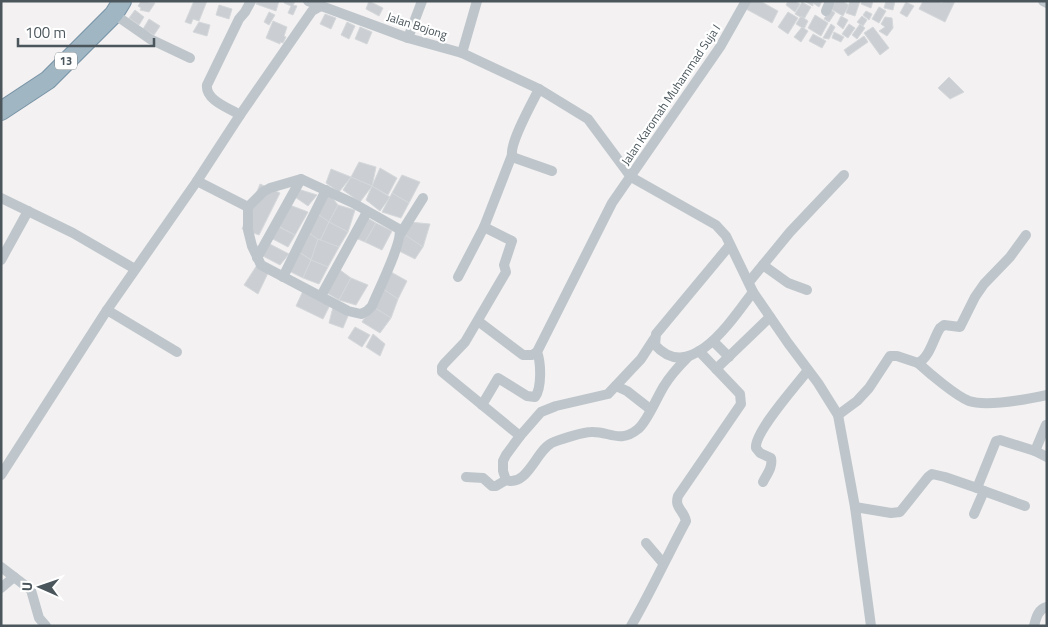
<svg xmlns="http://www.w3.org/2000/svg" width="1048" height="627" font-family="'Titillium Web',sans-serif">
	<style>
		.building { fill: #cbced2; stroke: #d5d8db }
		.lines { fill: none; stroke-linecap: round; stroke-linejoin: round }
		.trunk-casing { stroke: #7893a6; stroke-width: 20 }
		.minor { stroke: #bec6cc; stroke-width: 10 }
		.trunk { stroke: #a0b6c3; stroke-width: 18 }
		.labels { text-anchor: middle; stroke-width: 4.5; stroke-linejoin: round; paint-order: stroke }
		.shield { fill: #fff; stroke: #80898d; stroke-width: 1 }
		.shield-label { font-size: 11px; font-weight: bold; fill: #4a565c }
		.street-label { font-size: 12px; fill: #4a565c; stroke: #fff }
	</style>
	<rect width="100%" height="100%" fill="#f3f1f1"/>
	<g class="building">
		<polygon points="141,1 155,3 149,12 140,10 141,8 138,6"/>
		<polygon points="194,1 207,1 199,21 193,19 191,24 185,22"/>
		<polygon points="257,1 279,1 276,11 256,4"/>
		<polygon points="285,1 295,2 293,5 297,6 293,15 288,13 291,6 284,3"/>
		<polygon points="369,1 383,8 379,16 366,9"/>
		<polygon points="750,1 760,1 778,11 772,23 746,9"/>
		<polygon points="788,1 795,1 800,4 795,12 786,5"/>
		<polygon points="804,1 822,1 819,7 813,3 813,6"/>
		<polygon points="836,1 842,1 849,5 843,16 831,9"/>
		<polygon points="850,1 860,1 855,16 846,13"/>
		<polygon points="862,1 873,1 871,8 861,4"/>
		<polygon points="886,1 895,1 893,10 884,8"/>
		<polygon points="923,1 938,1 942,3 943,1 955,1 945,22 919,9"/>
		<polygon points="802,2 811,7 804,19 795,14"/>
		<polygon points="906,2 914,6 907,17 900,13"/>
		<polygon points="219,5 232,9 229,19 216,15"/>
		<polygon points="879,7 886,11 879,23 872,19"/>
		<polygon points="830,9 835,13 829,22 824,19"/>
		<polygon points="135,10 144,17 139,25 129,18"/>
		<polygon points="866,11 872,14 869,20 863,15"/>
		<polygon points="269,12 275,15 269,25 264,22"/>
		<polygon points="788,12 798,18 788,34 778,27"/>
		<polygon points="325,14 336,18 331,29 320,24"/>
		<polygon points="815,15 828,23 821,36 808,28"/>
		<polygon points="801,16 808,21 804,29 796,24"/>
		<polygon points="841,16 848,20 843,29 837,24"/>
		<polygon points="862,16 867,20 863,26 857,22"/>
		<polygon points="885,17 892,18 893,28 887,36 879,31 885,27 881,24"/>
		<polygon points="149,19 160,26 154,35 143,29"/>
		<polygon points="273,21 287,27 284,36 286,37 283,43 280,42 280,44 266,38"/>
		<polygon points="199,22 210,25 207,36 193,32"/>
		<polygon points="347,22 355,26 349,39 341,35"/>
		<polygon points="831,24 835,27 829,39 823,38"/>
		<polygon points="849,24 855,28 848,38 842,34"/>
		<polygon points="860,24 865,28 857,39 852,35"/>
		<polygon points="360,27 372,32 367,44 355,39"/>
		<polygon points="802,27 808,31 801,42 794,37"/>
		<polygon points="873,27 889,48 880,55 864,33"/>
		<polygon points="834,32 844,37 841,42 832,38"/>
		<polygon points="813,34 826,41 822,48 809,41"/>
		<polygon points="864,36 868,42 848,56 844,50"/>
		<polygon points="949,77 964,92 950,99 938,88"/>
		<polygon points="359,162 376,167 372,186 351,177"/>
		<polygon points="380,168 397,178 388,195 372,186"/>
		<polygon points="331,169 351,177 339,192 326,183"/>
		<polygon points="402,175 420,182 409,203 392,193"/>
		<polygon points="351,177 372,186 360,202 343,190"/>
		<polygon points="260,184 280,193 259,235 242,229"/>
		<polygon points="372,186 390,197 380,211 366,200"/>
		<polygon points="298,189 317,195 308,206 295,197"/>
		<polygon points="326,190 338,205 329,222 317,214"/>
		<polygon points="392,193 409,203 401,218 382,212"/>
		<polygon points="287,204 308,212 295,235 280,227"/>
		<polygon points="338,205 355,210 348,232 329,222"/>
		<polygon points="315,212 329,222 320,241 309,233"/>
		<polygon points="364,216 376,223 365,242 353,237"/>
		<polygon points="329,222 348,232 339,247 320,241"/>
		<polygon points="409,222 430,224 423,247 401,233"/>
		<polygon points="376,223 392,231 382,250 365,242"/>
		<polygon points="275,225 295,235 288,247 269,237"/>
		<polygon points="309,233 320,241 311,260 296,250"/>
		<polygon points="404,234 423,247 415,259 399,251"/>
		<polygon points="318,239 339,247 328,267 311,260"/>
		<polygon points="266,242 289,254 280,265 259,254"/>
		<polygon points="296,250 311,260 303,278 289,271"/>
		<polygon points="311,260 328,267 319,284 303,278"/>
		<polygon points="257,265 268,273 258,294 244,285"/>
		<polygon points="340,270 351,278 339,300 327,293"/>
		<polygon points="391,272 407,281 398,299 383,289"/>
		<polygon points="351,278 368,285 356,305 339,300"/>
		<polygon points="380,287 398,299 391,318 375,308"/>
		<polygon points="303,291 330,305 323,319 296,306"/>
		<polygon points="372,306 391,318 380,333 362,322"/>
		<polygon points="333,307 348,316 343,328 329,323"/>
		<polygon points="355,327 370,335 362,347 348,338"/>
		<polygon points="373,334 385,344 380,356 366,347"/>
	</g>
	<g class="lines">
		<defs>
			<polyline id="trunk" points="1,111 48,80 114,14 122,1"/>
		</defs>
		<use href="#trunk" class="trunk-casing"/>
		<g class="minor">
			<polyline points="308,1 408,38 462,53 539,89 588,119 631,177 716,225 726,236 753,292 788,343 818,383 838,415 855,507 871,626"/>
			<polyline points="1043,1 1047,3"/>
			<polyline points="826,11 830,1"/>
			<polyline points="114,14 150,39 190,58"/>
			<polyline points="408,38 422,1"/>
			<polyline points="462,53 477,1"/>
			<path d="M539,89c-7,14 -29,53 -27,66l3,3 37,13"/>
			<path d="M240,115c-11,-7 -35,-15 -33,-30l32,-66 6,-7 6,-11"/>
			<path d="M197,181l51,26v23l4,16 9,19 87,46 13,3 6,-3 5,-5c5,-13 32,-66 27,-77l-46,-26 -52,-24 -31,9 -7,4 -15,15"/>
			<polyline points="1,198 73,233 135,269"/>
			<polyline points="484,227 512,241 504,265 506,272 465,342 444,364 442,367 442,372 520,436"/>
			<polyline points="401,233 423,198"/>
			<path d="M730,245l-74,89 -1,11c36,40 78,-27 98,-53"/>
			<polyline points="257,258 301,179"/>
			<polyline points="1,260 28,211"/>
			<polyline points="763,265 788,283 807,290"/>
			<polyline points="283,277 326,190"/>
			<polyline points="458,277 484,227 512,155"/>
			<polyline points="749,282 790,232 844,175"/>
			<polyline points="321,296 367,212"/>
			<polyline points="107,310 177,352"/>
			<polyline points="478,321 523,355 532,355 537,352 612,203 720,47 746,1"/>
			<path d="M654,339l-13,20 -33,35 -52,12 -15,6 -21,24 -14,19 -3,6v10l3,9c22,8 31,-33 48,-38 7,-3 30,-10 37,-10 18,-1 29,12 47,-3 9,-7 19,-32 26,-43 6,-10 15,-20 24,-29"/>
			<polyline points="713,341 729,357"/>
			<path d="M918,363c11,10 38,33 51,38 18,6 59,-2 78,-6"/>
			<polyline points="716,369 770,317"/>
			<polyline points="616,386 627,391 650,409"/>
			<path d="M482,405l16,-27 29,18 8,1c7,-9 6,-35 2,-45"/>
			<path d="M838,415l19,-14 12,-13 21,-32h7l21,7c12,-6 15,-24 22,-35l4,-3 16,2 15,-30 9,-13 26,-27 16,-22"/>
			<polyline points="1035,451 1047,457"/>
			<polyline points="1,475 107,310 197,181 240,115 312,11 321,6"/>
			<polyline points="466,477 483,478 492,486 496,486 506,480"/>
			<path d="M763,482c4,-8 10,-15 8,-24l-11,-5 -4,-5c-2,-16 41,-63 52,-78"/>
			<polyline points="984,491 1025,506"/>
			<polyline points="855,507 891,513 900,512 928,477 932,474 945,477 977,488 996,441 1000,440 1035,451 1046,425"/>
			<polyline points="974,514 984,491 977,488"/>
			<polyline points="646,543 663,563"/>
			<polyline points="1,567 31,590 39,618 46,626"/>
			<polyline points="1,588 14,577"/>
			<path d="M631,626c20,-34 36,-70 55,-105 -2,-11 -12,-13 -8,-25l63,-92 -1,-10 -41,-43"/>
			<path d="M1034,626c2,-8 4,-17 13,-19"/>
		</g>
		<use href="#trunk" class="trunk"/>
	</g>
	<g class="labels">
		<rect class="shield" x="55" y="52.5" width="22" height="17" rx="4"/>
		<g class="shield-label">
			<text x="66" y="65">13</text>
		</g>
		<g class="street-label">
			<text transform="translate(417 26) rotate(18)" y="4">Jalan Bojong</text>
			<text transform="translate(671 95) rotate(-56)" y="4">Jalan Karomah Muhammad Suja I</text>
		</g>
	</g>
	<rect width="1048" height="627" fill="none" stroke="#4a565c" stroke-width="5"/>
	<g transform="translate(40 587) rotate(272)" stroke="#ffffff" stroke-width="4" paint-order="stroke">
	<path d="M0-4L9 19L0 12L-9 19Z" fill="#4a565c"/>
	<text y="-8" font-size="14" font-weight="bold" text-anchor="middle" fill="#4a565c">U</text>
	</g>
	<path d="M18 38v8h136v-8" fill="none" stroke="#4a565c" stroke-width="2.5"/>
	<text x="25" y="38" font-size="15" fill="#4a565c" stroke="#ffffff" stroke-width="4" paint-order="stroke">100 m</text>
</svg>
